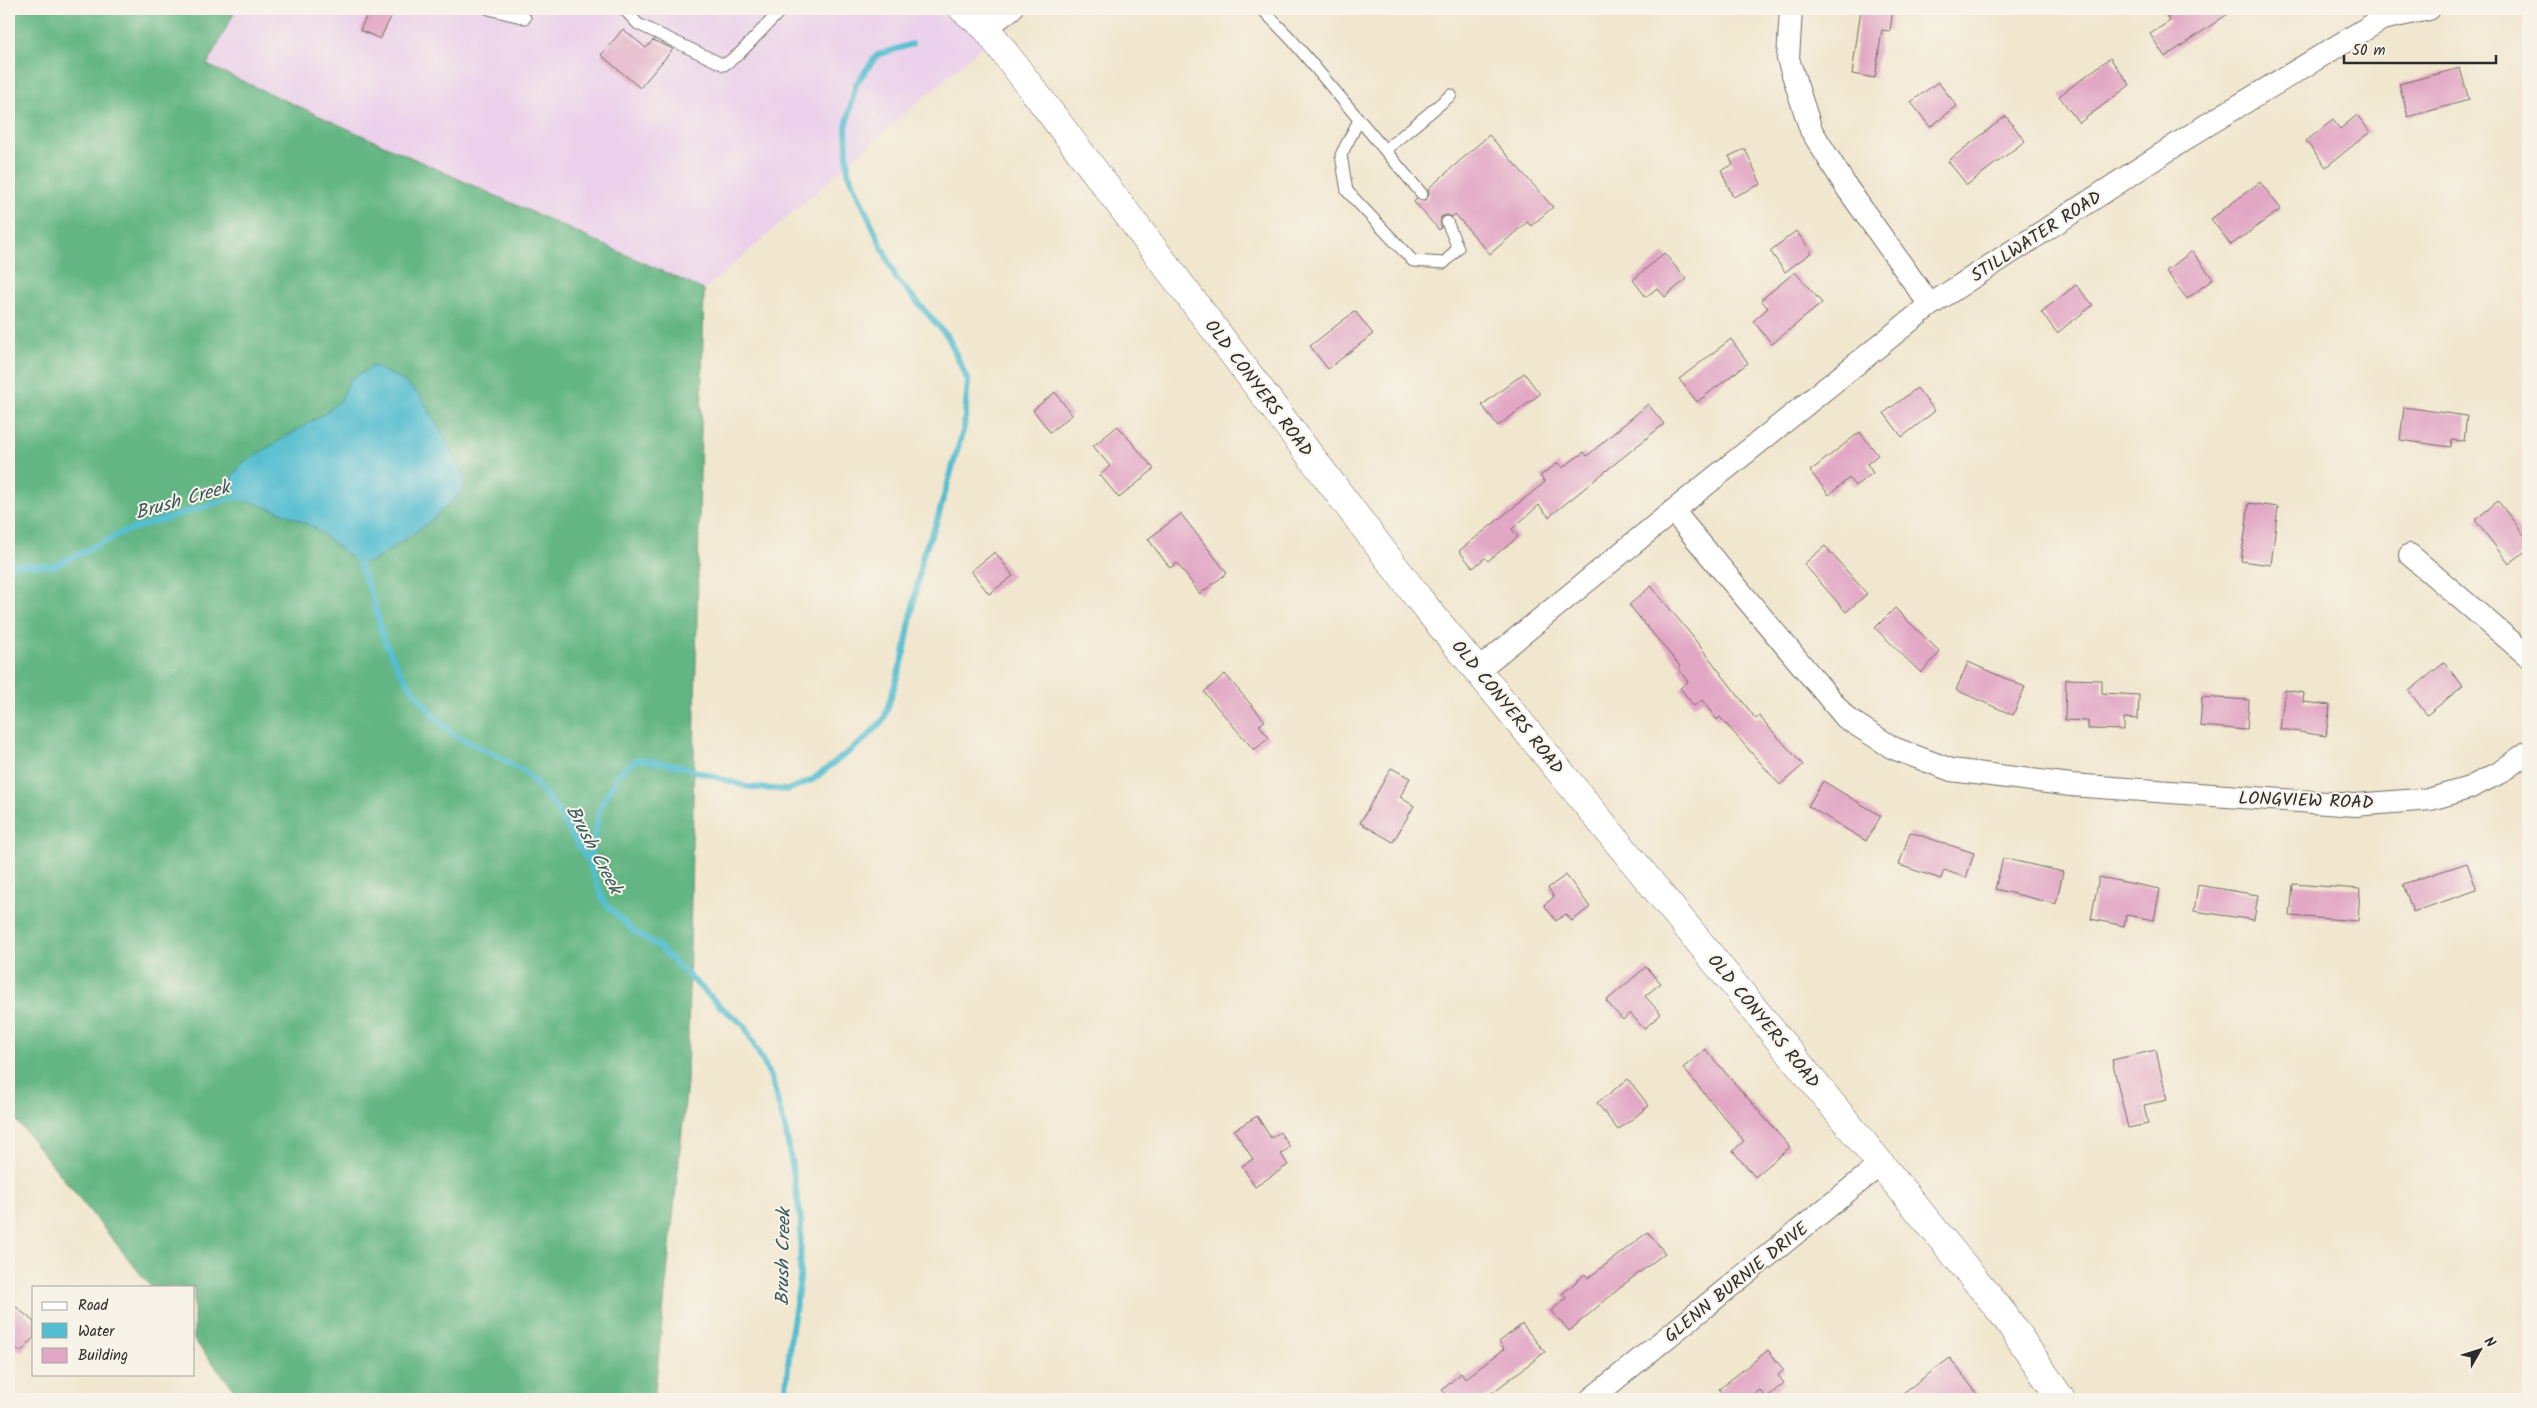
<svg xmlns="http://www.w3.org/2000/svg" width="2537" height="1408" font-family="Kalam,sans-serif">
	<style>
		.built { fill: #ebd1eb }
		.forest { fill: #63b683; stroke: #477057 }
		.water { fill: #54bed0; stroke: #40747e }
		.lines { fill: none; stroke-linecap: round; stroke-linejoin: round }
		.stream { stroke: #54bed0; stroke-width: 6 }
		.building { fill: #e2a7c5 }
		.service-casing { stroke: #706c64; stroke-width: 13 }
		.minor-casing { stroke: #706c64; stroke-width: 24 }
		.tertiary-casing { stroke: #706c64; stroke-width: 29 }
		.service { stroke: #fff; stroke-width: 11 }
		.minor { stroke: #fff; stroke-width: 22 }
		.tertiary { stroke: #fff; stroke-width: 28 }
		.labels { text-anchor: middle; stroke-width: 4; stroke-linejoin: round; paint-order: stroke }
		.street-label { font-size: 18px; fill: #2b2b2b; stroke: #f7f3e8 }
		.water-label { font-size: 19px; font-style: italic; fill: #37575d; stroke: #f7f3e8 }
	</style>
	<rect width="100%" height="100%" fill="#f7f3e8"/>
	<filter id="ink" filterUnits="userSpaceOnUse"><feTurbulence type="fractalNoise" baseFrequency=".02" numOctaves="2"/><feDisplacementMap in="SourceGraphic" scale="10" xChannelSelector="R" yChannelSelector="G"/><feConvolveMatrix kernelMatrix="1 2 1 2 8 2 1 2 1" color-interpolation-filters="sRGB"/></filter>
	<filter id="wash" filterUnits="userSpaceOnUse"><feTurbulence type="fractalNoise" baseFrequency=".0096" numOctaves="4" result="noise"/><feDisplacementMap in="SourceGraphic" scale="20" xChannelSelector="R" yChannelSelector="G"/><feGaussianBlur stdDeviation="1.12" result="paint"/><feColorMatrix in="noise" values="0 0 0 0 0 0 0 0 0 0 0 0 0 0 0 0 0 1.4 0 .05"/><feComposite in="paint" operator="in"/></filter>
	<g filter="url(#wash)">
		<rect width="100%" height="100%" fill="#f1e6ce"/>
		<polygon class="built" points="236,9 974,9 1002,29 704,290 207,65"/>
		<polygon class="forest" points="9,9 236,9 207,65 704,290 687,1083 654,1399 242,1399 194,1340 194,1287 151,1287 9,1111"/>
		<polygon class="water" points="374,366 402,380 420,395 450,447 466,479 464,490 428,523 374,561 362,563 349,556 315,528 281,512 244,500 234,490 232,481 232,476 244,462 324,414 341,400 350,379"/>
		<g class="lines">
			<g class="stream">
				<polyline points="353,554 359,563 373,599 384,640 402,675 431,713 454,735 501,758 527,774 553,804 589,863 604,902 632,930 658,946 721,1007 744,1025 771,1077 786,1132 801,1220 800,1279 791,1334 785,1399"/>
				<polyline points="9,564 54,566 126,531 235,497 248,498"/>
				<polyline points="589,863 600,808 619,773 638,759 680,766 748,787 787,790 812,780 864,740 884,719 903,658 923,554 936,524 964,427 968,381 948,337 896,278 848,172 846,127 856,84 877,55 912,44"/>
			</g>
		</g>
		<g id="blocks">
			<g class="building">
				<polygon points="370,9 395,9 380,39 360,30"/>
				<polygon points="1861,9 1893,9 1890,31 1882,30 1875,78 1852,74"/>
				<polygon points="2162,9 2235,9 2165,57 2150,34 2170,21"/>
				<polygon points="623,29 646,48 653,40 673,49 640,88 601,55"/>
				<polygon points="2110,58 2130,85 2079,123 2059,96"/>
				<polygon points="2460,68 2469,100 2408,117 2399,84"/>
				<polygon points="1938,82 1957,106 1930,127 1911,102"/>
				<polygon points="2357,115 2370,132 2326,167 2306,141 2333,120 2340,129"/>
				<polygon points="2006,116 2025,141 1967,185 1948,161"/>
				<polygon points="1489,135 1553,207 1531,226 1527,222 1490,254 1455,214 1452,217 1447,215 1441,217 1441,228 1439,230 1414,202 1416,199 1423,201 1427,199 1429,193 1428,189"/>
				<polygon points="1745,149 1761,184 1733,197 1721,170 1733,165 1729,156"/>
				<polygon points="2260,182 2281,209 2231,245 2211,219"/>
				<polygon points="1796,231 1812,252 1785,272 1770,251"/>
				<polygon points="2192,251 2213,279 2187,299 2166,271"/>
				<polygon points="1664,253 1686,279 1665,297 1657,288 1646,297 1633,280"/>
				<polygon points="1795,272 1822,303 1772,344 1753,321 1768,308 1761,300"/>
				<polygon points="2076,285 2093,305 2057,333 2041,312"/>
				<polygon points="1355,311 1373,334 1328,369 1310,346"/>
				<polygon points="1731,339 1748,363 1697,402 1679,379"/>
				<polygon points="1524,373 1540,394 1498,426 1482,405"/>
				<polygon points="1917,388 1935,411 1902,437 1884,413"/>
				<polygon points="1055,392 1072,415 1050,432 1033,410"/>
				<polygon points="1648,404 1664,424 1549,517 1539,505 1512,529 1518,537 1488,561 1485,558 1473,568 1459,551 1545,482 1540,476 1558,463 1562,468 1584,452 1587,456"/>
				<polygon points="2404,407 2467,416 2464,441 2452,440 2451,447 2400,440"/>
				<polygon points="1118,426 1154,469 1119,498 1100,475 1110,466 1093,446"/>
				<polygon points="1860,432 1878,455 1867,464 1873,473 1855,486 1849,478 1829,495 1810,471"/>
				<polygon points="2498,501 2528,540 2528,549 2509,564 2475,520"/>
				<polygon points="2249,503 2278,507 2271,565 2241,561"/>
				<polygon points="1181,514 1227,573 1200,594 1177,563 1170,568 1148,539"/>
				<polygon points="1825,546 1867,594 1846,612 1804,564"/>
				<polygon points="995,552 1013,576 989,594 971,571"/>
				<polygon points="1651,586 1689,632 1756,719 1759,716 1803,765 1780,785 1720,717 1717,720 1702,700 1694,706 1680,688 1688,682 1678,668 1680,666 1629,605"/>
				<polygon points="1895,608 1940,652 1921,673 1875,628"/>
				<polygon points="1968,662 2025,687 2013,715 1956,690"/>
				<polygon points="2444,663 2463,686 2427,715 2409,691"/>
				<polygon points="1225,674 1265,721 1259,725 1269,738 1254,750 1204,692"/>
				<polygon points="2066,679 2102,680 2102,693 2139,695 2138,719 2124,718 2124,730 2088,729 2088,721 2065,720"/>
				<polygon points="2285,690 2304,693 2303,702 2330,705 2326,736 2280,729"/>
				<polygon points="2202,697 2249,700 2247,730 2200,726"/>
				<polygon points="1391,768 1410,778 1400,797 1414,806 1393,842 1360,823"/>
				<polygon points="1823,781 1881,816 1866,841 1808,806"/>
				<polygon points="1910,832 1974,853 1966,878 1944,870 1941,879 1899,865"/>
				<polygon points="2003,858 2063,872 2056,904 1995,889"/>
				<polygon points="2467,863 2477,890 2413,912 2403,884"/>
				<polygon points="1566,875 1590,907 1572,921 1566,914 1556,921 1544,905 1554,897 1548,888"/>
				<polygon points="2099,877 2160,889 2154,920 2126,915 2124,926 2091,919"/>
				<polygon points="2293,884 2360,889 2358,921 2290,916"/>
				<polygon points="2198,885 2258,895 2254,920 2194,911"/>
				<polygon points="1646,967 1661,983 1645,996 1661,1014 1644,1029 1630,1013 1623,1020 1606,1001"/>
				<polygon points="1705,1049 1790,1147 1755,1177 1733,1151 1744,1141 1683,1068"/>
				<polygon points="2156,1050 2167,1100 2144,1105 2148,1124 2128,1128 2112,1060"/>
				<polygon points="1628,1079 1649,1106 1618,1130 1597,1103"/>
				<polygon points="1257,1116 1271,1138 1280,1132 1290,1147 1281,1154 1288,1165 1255,1187 1242,1166 1253,1159 1234,1130"/>
				<polygon points="1648,1232 1665,1253 1627,1282 1569,1331 1551,1311 1566,1298 1562,1294 1585,1274 1588,1278"/>
				<polygon points="9,1301 34,1322 34,1337 21,1352 9,1342"/>
				<polygon points="1522,1324 1545,1352 1484,1399 1451,1399 1442,1390 1461,1373 1465,1379 1504,1349 1499,1342"/>
				<polygon points="1768,1350 1784,1370 1778,1375 1784,1383 1766,1398 1760,1390 1748,1399 1728,1399 1719,1389"/>
				<polygon points="1950,1358 1981,1399 1895,1399"/>
			</g>
		</g>
	</g>
	<g filter="url(#ink)">
		<use href="#blocks" fill-opacity="0" stroke="#706c64" stroke-width="1"/>
		<g class="lines">
			<defs>
				<g id="service">
					<polyline points="489,9 525,18"/>
					<polyline points="624,9 638,24 724,65 739,54 782,9"/>
					<polyline points="1262,9 1291,39 1422,194"/>
					<polyline points="1359,120 1341,155 1347,191 1413,261 1444,263 1458,248 1447,222"/>
					<polyline points="1385,150 1451,95"/>
				</g>
				<g id="minor">
					<polyline points="1791,9 1788,59 1811,130 1847,188 1930,305"/>
					<polyline points="986,28 1011,9"/>
					<polyline points="1673,511 1846,718 1893,748 1951,770 2071,785 2355,805 2431,799 2469,788 2499,773 2528,752"/>
					<polyline points="2410,555 2528,656"/>
					<polyline points="1478,670 1673,511 1930,305 2202,128 2382,19 2429,9"/>
					<polyline points="1591,1399 1881,1164"/>
				</g>
				<polyline id="tertiary" points="963,9 986,28 1419,599 2004,1315 2061,1399"/>
			</defs>
			<use href="#service" class="service-casing"/>
			<use href="#minor" class="minor-casing"/>
			<use href="#tertiary" class="tertiary-casing"/>
			<use href="#service" class="service"/>
			<use href="#minor" class="minor"/>
			<use href="#tertiary" class="tertiary"/>
		</g>
	</g>
	<g class="labels">
		<g class="street-label">
			<text transform="translate(2036 236) rotate(-33)" y="6">STILLWATER ROAD</text>
			<text transform="translate(1259 388) rotate(53)" y="6">OLD CONYERS ROAD</text>
			<text transform="translate(1508 707) rotate(51)" y="6">OLD CONYERS ROAD</text>
			<text transform="translate(2306 800) rotate(2)" y="6">LONGVIEW ROAD</text>
			<text transform="translate(1764 1021) rotate(51)" y="6">OLD CONYERS ROAD</text>
			<text transform="translate(1736 1282) rotate(-39)" y="6">GLENN BURNIE DRIVE</text>
		</g>
		<g class="water-label">
			<text transform="translate(182 499) rotate(-16)" y="7">Brush Creek</text>
			<text transform="translate(595 849) rotate(62)" y="7">Brush Creek</text>
			<text transform="translate(782 1257) rotate(-89)" y="7">Brush Creek</text>
		</g>
	</g>
	<rect width="2537" height="1408" fill="none" stroke="#f7f3e8" stroke-width="30"/>
	<rect x="32" y="1286" width="162" height="90" fill="#f7f3e8" stroke="#a5a39c"/>
	<rect x="42" y="1302" width="25" height="8" fill="#ffffff" stroke="#a5a39c"/>
	<text x="78" y="1310" font-size="15" fill="#2b2b2b">Road</text>
	<rect x="42" y="1323" width="25" height="15" fill="#54bed0" stroke="#a5a39c"/>
	<text x="78" y="1336" font-size="15" fill="#2b2b2b">Water</text>
	<rect x="42" y="1348" width="25" height="15" fill="#e2a7c5" stroke="#a5a39c"/>
	<text x="78" y="1360" font-size="15" fill="#2b2b2b">Building</text>
	<g transform="translate(2480 1350) rotate(51)" stroke="#f7f3e8" stroke-width="4" paint-order="stroke">
	<path d="M0-4L9 19L0 12L-9 19Z" fill="#2b2b2b"/>
	<text y="-8" font-size="14" font-weight="bold" text-anchor="middle" fill="#2b2b2b">N</text>
	</g>
	<path d="M2344 55v8h152v-8" fill="none" stroke="#2b2b2b" stroke-width="2.5"/>
	<text x="2352" y="55" font-size="15" fill="#2b2b2b" stroke="#f7f3e8" stroke-width="4" paint-order="stroke">50 m</text>
</svg>
